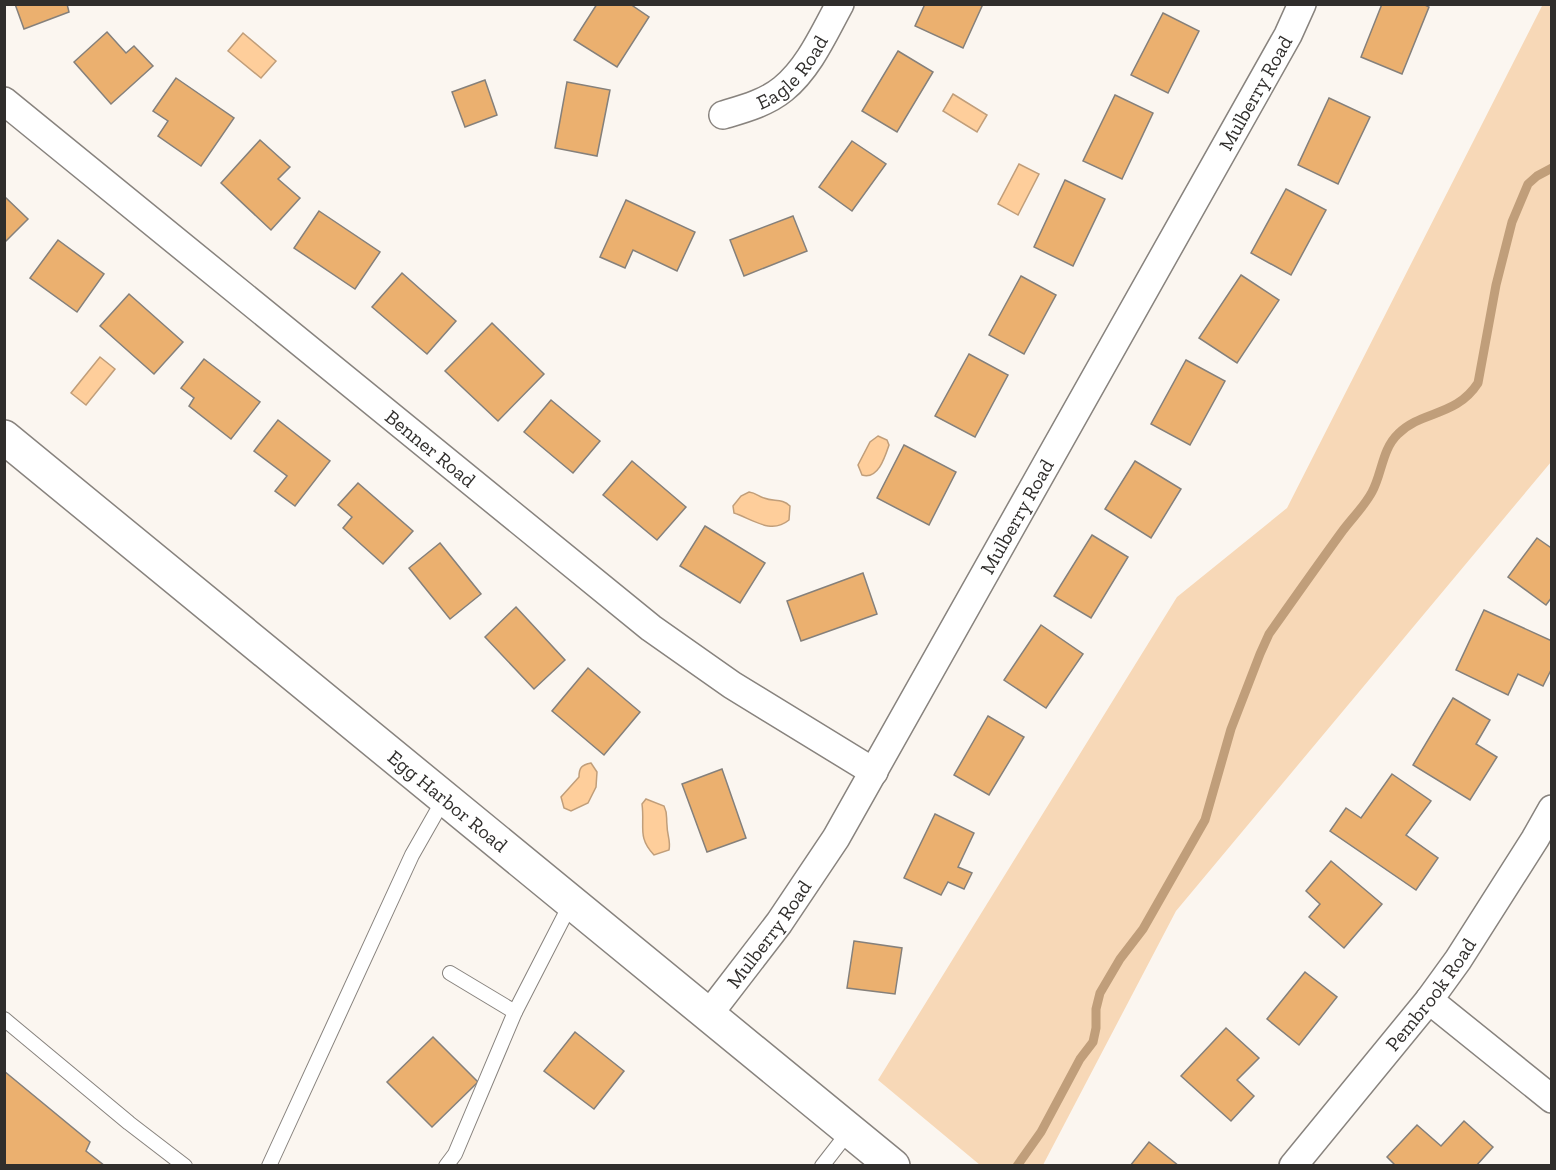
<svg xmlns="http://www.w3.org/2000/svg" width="1556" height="1170" font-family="'Zilla Slab',serif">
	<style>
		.green { fill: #f7d8b7 }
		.water { fill: #fece9b; stroke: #c09e7a; stroke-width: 1.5 }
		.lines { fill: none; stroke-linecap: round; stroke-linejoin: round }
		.stream { stroke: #c09e7a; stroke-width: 9 }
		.building { fill: #ebb06f; stroke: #85807b; stroke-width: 1.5 }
		.service-casing { stroke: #88837e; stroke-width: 16 }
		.minor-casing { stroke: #88837e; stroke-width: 30 }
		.secondary-casing { stroke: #88837e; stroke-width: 36 }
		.service { stroke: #fff; stroke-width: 14 }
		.minor { stroke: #fff; stroke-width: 27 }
		.secondary { stroke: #fff; stroke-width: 33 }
		.labels { text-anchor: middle; stroke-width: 4.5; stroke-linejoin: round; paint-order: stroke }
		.street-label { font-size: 20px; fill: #302e2c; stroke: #fbf6f0 }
	</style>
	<rect width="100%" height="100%" fill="#fbf6f0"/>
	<polygon class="green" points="1543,4 1552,5 1551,462 1176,911 1043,1165 980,1165 878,1080 1177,597 1287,508"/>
	<g class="water">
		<polygon points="243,33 276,61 261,78 228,51"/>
		<polygon points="953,94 987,115 977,132 943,111"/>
		<polygon points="1019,164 1039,174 1018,215 998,204"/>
		<polygon points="100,357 115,369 86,405 71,393"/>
		<path d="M878,436l9,4 2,5c-4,12 -11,35 -27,30l-4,-10 12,-23z"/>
		<path d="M749,492c7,1 9,4 15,6 10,4 18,0 26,8l-1,14c-18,15 -37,-1 -55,-7l-1,-7 8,-10z"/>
		<path d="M591,763l6,9 -1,15 -8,16 -17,8 -7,-3 -3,-11 18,-20c0,-10 3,-12 12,-14z"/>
		<path d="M646,799l18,7c4,8 2,11 3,19 0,10 4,16 2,25l-15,5c-17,-18 -9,-28 -12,-51z"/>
	</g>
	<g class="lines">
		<path class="stream" d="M1017,1166l24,-34 39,-73 13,-17 3,-14v-19l4,-16 20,-34 23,-30 62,-109 26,-91 29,-75 9,-20c24,-34 48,-68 72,-101 10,-14 23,-26 31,-41 10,-18 10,-43 26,-58 24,-24 58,-17 80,-51l18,-98 16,-63 16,-38 9,-8 15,-8"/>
	</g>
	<g class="building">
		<polygon points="15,4 67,4 69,12 24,29"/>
		<polygon points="597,4 630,4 649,17 617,67 574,40"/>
		<polygon points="925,4 983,4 963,48 915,26"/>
		<polygon points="1382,4 1423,4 1429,7 1402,74 1361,57"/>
		<polygon points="1163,13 1199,31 1168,93 1131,75"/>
		<polygon points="107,32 126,53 134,46 153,66 111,104 74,62"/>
		<polygon points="898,51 933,72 897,132 862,111"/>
		<polygon points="176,78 234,118 201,166 158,136 168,121 153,111"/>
		<polygon points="485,80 497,115 465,127 452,92"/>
		<polygon points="567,82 610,90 597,156 555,148"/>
		<polygon points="1115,95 1153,113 1122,179 1083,161"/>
		<polygon points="1329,98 1370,117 1338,184 1298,165"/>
		<polygon points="260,140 290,167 278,179 300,198 271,230 221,183"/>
		<polygon points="852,141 886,164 852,211 819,187"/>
		<polygon points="1065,180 1105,199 1073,266 1034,247"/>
		<polygon points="1286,189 1326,210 1291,275 1251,253"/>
		<polygon points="4,196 28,219 4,243"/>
		<polygon points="626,200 695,232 677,271 633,250 625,268 600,257"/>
		<polygon points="319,211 380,252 355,289 294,248"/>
		<polygon points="793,216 807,251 744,276 730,240"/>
		<polygon points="58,240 104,274 77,312 30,278"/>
		<polygon points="402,273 456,321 427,354 372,307"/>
		<polygon points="1241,275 1279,300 1237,363 1199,338"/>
		<polygon points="1021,276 1056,295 1024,354 989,335"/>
		<polygon points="129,294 183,342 154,374 100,326"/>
		<polygon points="492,323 544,374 498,421 445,371"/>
		<polygon points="969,354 1008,375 975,437 935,416"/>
		<polygon points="204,359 260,402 231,439 189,406 194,398 181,388"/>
		<polygon points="1186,360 1225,381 1190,445 1151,424"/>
		<polygon points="551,400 600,441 573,473 524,432"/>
		<polygon points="278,420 330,461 295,506 275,491 287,476 254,451"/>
		<polygon points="904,445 956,472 929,525 877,498"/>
		<polygon points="632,461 686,507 657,540 603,495"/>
		<polygon points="1135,461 1181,489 1151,538 1105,509"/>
		<polygon points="358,483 413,531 383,564 343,528 352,517 338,505"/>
		<polygon points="705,526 765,563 740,603 680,566"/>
		<polygon points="1092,535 1128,557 1091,618 1054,596"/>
		<polygon points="1537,538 1550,547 1552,545 1552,597 1546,605 1508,577"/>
		<polygon points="440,543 481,594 450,619 409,568"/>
		<polygon points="863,573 877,614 801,641 787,601"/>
		<polygon points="516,607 565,660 534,689 485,637"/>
		<polygon points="1484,610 1552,641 1552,668 1543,686 1518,674 1508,695 1456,670"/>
		<polygon points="1041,625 1083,654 1046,708 1004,680"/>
		<polygon points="588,668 640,712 604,755 552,711"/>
		<polygon points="1453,698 1490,720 1476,744 1497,757 1470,800 1413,765"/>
		<polygon points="988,716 1024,737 989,795 954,775"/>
		<polygon points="722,769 746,838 707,852 682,784"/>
		<polygon points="1392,774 1431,801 1406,835 1438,858 1416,890 1330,831 1346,808 1361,818"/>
		<polygon points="935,814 974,833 958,867 972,873 964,889 948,882 941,895 904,878"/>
		<polygon points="1331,861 1382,904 1344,948 1309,917 1320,904 1306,891"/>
		<polygon points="854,941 902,948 895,994 847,988"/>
		<polygon points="1305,972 1337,997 1299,1045 1267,1019"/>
		<polygon points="1226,1028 1259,1058 1237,1080 1254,1096 1231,1121 1181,1076"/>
		<polygon points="575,1032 624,1071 594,1109 544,1071"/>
		<polygon points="433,1037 478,1082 432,1127 387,1082"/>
		<polygon points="4,1071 90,1142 86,1151 105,1166 4,1166"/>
		<polygon points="1464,1121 1493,1147 1476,1166 1396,1166 1387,1157 1417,1125 1441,1146"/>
		<polygon points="1149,1142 1179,1166 1130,1166"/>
	</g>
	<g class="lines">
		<defs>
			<g id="service">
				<polyline points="450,973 515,1012 571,903"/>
				<polyline points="4,1019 129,1123 185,1166"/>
				<polyline points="269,1166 412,855 445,797"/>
				<polyline points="446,1166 455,1154 515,1012"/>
				<polyline points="822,1166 850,1130"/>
			</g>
			<g id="minor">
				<path id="s1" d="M4,101l647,527 81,57 142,87"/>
				<path id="s2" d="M723,115c20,-6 43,-12 60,-26 26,-21 41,-56 57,-85"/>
				<polyline points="1429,1000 1552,1099"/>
				<path id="s3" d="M709,1014l70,-91 57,-85 452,-803 14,-31"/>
				<path id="s4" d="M1293,1166l136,-166 29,-40 77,-121 17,-30"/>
			</g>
			<g id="secondary">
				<path id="s5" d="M4,437l889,729"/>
			</g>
		</defs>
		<use href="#service" class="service-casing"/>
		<use href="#minor" class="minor-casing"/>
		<use href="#secondary" class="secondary-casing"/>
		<use href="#service" class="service"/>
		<use href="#minor" class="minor"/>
		<use href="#secondary" class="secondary"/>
	</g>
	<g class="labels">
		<g class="street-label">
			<text dy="7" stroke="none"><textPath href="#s2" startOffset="84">Eagle Road</textPath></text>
			<text dy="7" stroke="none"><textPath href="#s3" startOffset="1072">Mulberry Road</textPath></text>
			<text dy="7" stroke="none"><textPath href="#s1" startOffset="550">Benner Road</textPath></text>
			<text dy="7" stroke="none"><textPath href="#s3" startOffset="586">Mulberry Road</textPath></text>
			<text dy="7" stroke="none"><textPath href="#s5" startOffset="574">Egg Harbor Road</textPath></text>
			<text dy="7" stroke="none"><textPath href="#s3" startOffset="100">Mulberry Road</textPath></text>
			<text dy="7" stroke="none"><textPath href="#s4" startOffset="220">Pembrook Road</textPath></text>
		</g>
	</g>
	<rect width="1556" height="1170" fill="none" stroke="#302e2c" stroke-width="12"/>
</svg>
